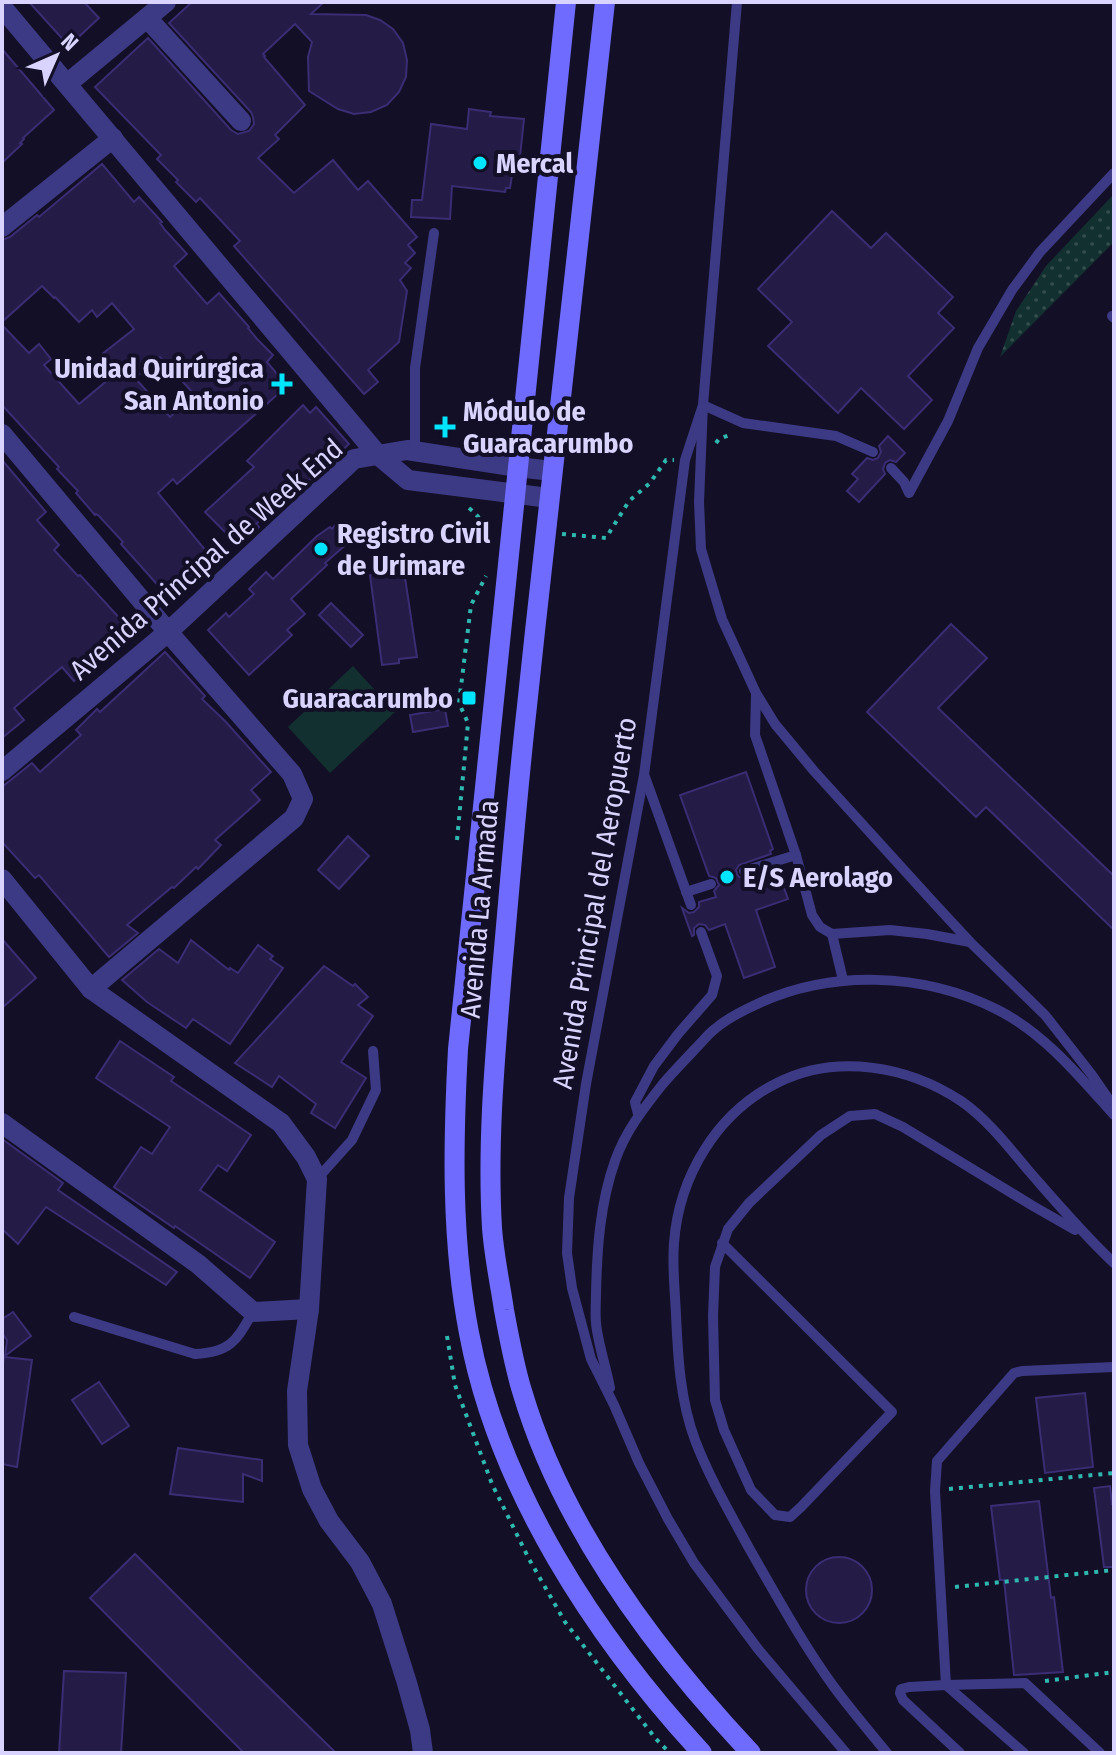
<svg xmlns="http://www.w3.org/2000/svg" width="1116" height="1755" font-family="'Fira Sans Condensed',sans-serif">
	<style>
		.grass { fill: url(#grass-dots) }
		.green { fill: #12302f }
		.building { fill: #241b47; stroke: #3b2d73; stroke-width: 2; fill-rule: evenodd }
		.lines { fill: none; stroke-linecap: round; stroke-linejoin: round }
		.path { stroke: #2fb8b0; stroke-width: 4; stroke-dasharray: 4 6; stroke-linecap: butt }
		.lane { stroke: #3d3a85; stroke-width: 10 }
		.street { stroke: #3d3a85; stroke-width: 20 }
		.secondary { stroke: #6f6bff; stroke-width: 20 }
		.poi-dot { fill: #00e5ff; stroke: #130f26; stroke-width: 3 }
		.labels { text-anchor: middle; stroke-width: 8; stroke-linejoin: round; paint-order: stroke }
		.poi-label { font-size: 28px; font-weight: bold; fill: #d9d4ff; stroke: #130f26; text-anchor: start }
		.street-label { font-size: 28px; fill: #d9d4ff; stroke: #130f26 }
	</style>
	<defs>
		<pattern id="grass-dots" width="8" height="8" patternUnits="userSpaceOnUse" patternTransform="scale(2)"><rect width="8" height="8" fill="#12302f"/><path d="M2 2h.1M6 6h.1" fill="none" stroke="#344d4e" stroke-width="1.8" stroke-linecap="round"/></pattern>
	</defs>
	<rect width="100%" height="100%" fill="#130f26"/>
	<polygon class="grass" points="1114,194 1114,242 1000,357 1016,311 1046,266"/>
	<polygon class="green" points="353,666 395,712 330,773 288,727"/>
	<g class="building">
		<polygon points="29,2 84,2 99,18 69,46"/>
		<polygon points="192,2 324,2 311,14 366,15 380,20 393,29 403,43 407,60 406,77 399,92 387,105 371,112 354,114 338,109 309,91 308,57 312,42 295,24 263,54 265,56 264,57 305,105 275,135 279,139 258,158 294,193 333,160 358,190 368,181 417,237 408,245 415,253 405,263 411,268 400,280 407,291 399,342 368,370 378,382 364,394 234,246 240,241 200,198 196,202 176,182 178,180 157,159 161,155 95,87 148,38 231,130 238,134 249,131 254,124 253,117 251,112 169,23"/>
		<polygon points="2,49 54,110 23,138 24,139 20,143 22,144 2,163"/>
		<polygon points="469,109 491,112 490,116 524,119 518,175 512,175 510,188 506,188 505,192 452,186 450,219 411,217 412,200 422,200 431,124 467,129"/>
		<path d="M102,164l32,38 5,-5 23,25 -2,1 5,7 22,24 -13,12 33,38 12,-11 30,34 -1,1 9,11 16,16 -6,7 20,24 -110,98 -4,-5 -15,14 59,71 -45,37 -51,-57 2,-2 -24,-26 -3,-2 -1,1 -19,-22 2,-2 -21,-22 2,-2 -57,-62v-80l27,28 10,-9 12,15 -7,6 35,39 37,-31 -15,-18 33,-26 -22,-26 -15,14 -5,-7 -13,12 -24,-25 -1,1 -12,-12 -40,36v-82l8,-3 27,-22 2,2zM160,357l34,37 -24,23 -35,-39z"/>
		<polygon points="832,211 871,248 886,233 953,297 938,313 954,328 908,376 932,400 904,429 861,388 838,413 768,346 792,322 758,289"/>
		<polygon points="303,405 310,413 316,407 349,444 305,484 303,482 256,524 259,527 239,546 205,512 254,467 247,461"/>
		<polygon points="888,436 905,453 896,462 890,460 885,463 883,469 885,474 859,502 847,491 858,479 852,474 867,458 873,460 878,458 881,452 879,446"/>
		<polygon points="2,460 46,512 37,520 59,545 54,550 78,576 80,575 124,623 109,637 117,646 74,681 62,667 14,708 24,720 2,738"/>
		<polygon points="335,525 349,542 325,563 327,565 291,599 305,614 287,630 292,635 249,675 208,630 226,613 229,617 254,594 249,589 266,572 273,579 317,536 330,527 332,529"/>
		<polygon points="404,571 417,657 399,659 399,663 382,665 370,575"/>
		<polygon points="331,603 363,635 351,647 319,615"/>
		<polygon points="951,624 987,658 938,708 1114,876 1114,930 986,807 976,817 867,712"/>
		<polygon points="165,652 205,696 202,699 225,721 271,772 251,790 260,800 215,840 221,845 198,869 196,867 174,888 172,887 127,925 138,933 109,957 39,875 35,878 2,842 2,787 32,763 40,772 81,735 76,730 97,709 100,712"/>
		<polygon points="445,709 448,726 413,732 410,715"/>
		<polygon points="746,772 773,849 770,851 771,854 739,865 736,870 737,874 739,877 746,879 777,869 788,899 756,910 775,967 744,978 725,924 709,930 705,925 699,924 694,928 694,935 692,936 682,908 689,913 694,912 699,907 699,902 716,897 714,891 719,885 716,878 709,876 680,795"/>
		<polygon points="348,836 369,856 339,889 318,870"/>
		<polygon points="2,939 36,978 2,1008"/>
		<polygon points="191,940 229,970 230,968 238,973 258,945 273,956 270,959 283,968 230,1044 193,1019 186,1028 147,1002 122,980 159,949 178,963"/>
		<polygon points="324,966 353,986 355,984 368,997 358,1005 373,1016 341,1062 366,1078 335,1128 311,1113 316,1104 279,1076 272,1087 235,1063"/>
		<polygon points="120,1041 174,1077 171,1081 251,1135 227,1171 218,1165 200,1190 275,1242 250,1278 175,1226 174,1228 114,1187 141,1147 152,1154 170,1127 96,1078"/>
		<polygon points="2,1139 63,1183 58,1190 177,1272 166,1285 46,1207 18,1244 2,1229"/>
		<polygon points="13,1312 31,1336 5,1356 7,1340 2,1333 2,1319"/>
		<polygon points="4,1357 32,1360 17,1467 2,1464 2,1373"/>
		<polygon points="99,1382 129,1426 102,1444 72,1400"/>
		<polygon points="1085,1393 1093,1467 1045,1473 1036,1398"/>
		<polygon points="178,1448 262,1460 262,1481 243,1474 243,1502 170,1494"/>
		<polygon points="1110,1486 1112,1504 1114,1504 1114,1567 1104,1567 1094,1488"/>
		<polygon points="1039,1501 1051,1598 1054,1597 1063,1672 1014,1675 1004,1580 1000,1580 991,1506"/>
		<polygon points="135,1554 243,1662 336,1753 244,1753 90,1598"/>
		<circle cx="839" cy="1590" r="33"/>
		<polygon points="64,1671 126,1673 121,1753 59,1753"/>
	</g>
	<g class="lines">
		<g class="path">
			<polyline points="716,443 719,439 732,434"/>
			<path d="M469,508c11,9 17,18 20,32"/>
			<polyline points="562,534 606,538 629,501 650,483 666,460 674,460"/>
			<polyline points="457,840 468,723 459,703 471,605 486,576"/>
			<polyline points="447,1336 455,1385 492,1484 529,1559 565,1622 656,1739 670,1753"/>
			<polyline points="949,1489 1114,1473"/>
			<polyline points="955,1587 1114,1570"/>
			<polyline points="1045,1681 1114,1672"/>
		</g>
		<g class="lane">
			<polyline points="737,2 703,405 699,502 701,549 722,619 756,693 775,724 814,771 934,903 970,942 1045,1015 1092,1075 1114,1107"/>
			<polyline points="1112,316 1114,318"/>
			<polyline points="703,405 685,460 644,775 586,1084 569,1198 567,1253 572,1288 591,1359 614,1405 639,1463 668,1519 694,1563 758,1649 846,1753"/>
			<polyline points="703,405 743,423 836,436 873,452"/>
			<polyline points="415,451 415,368 434,233"/>
			<polyline points="891,468 904,482 909,493 948,421 978,348 1012,290 1040,252 1114,173"/>
			<polyline points="756,694 755,735 796,855 812,915 820,927 832,934 890,930 927,934 970,942"/>
			<polyline points="645,777 691,905"/>
			<polyline points="744,871 796,855"/>
			<polyline points="686,892 711,884"/>
			<polyline points="832,934 843,980"/>
			<polyline points="638,1114 635,1102 654,1066 678,1034 712,995 717,976 701,932"/>
			<polyline points="317,1179 352,1140 376,1090 373,1051"/>
			<polyline points="722,1243 892,1412 801,1507 790,1517 775,1515 751,1490 724,1430 715,1400 713,1316 715,1267 728,1229 749,1203 821,1135 850,1116 875,1114 903,1127 1033,1206 1075,1230"/>
			<path d="M74,1317l121,37c36,-2 41,-13 58,-42"/>
			<path d="M610,1388c-4,-22 -12,-44 -14,-65 -1,-10 0,-21 0,-30 1,-44 4,-90 19,-132 10,-29 28,-52 47,-76 11,-13 22,-24 33,-36 7,-7 13,-15 21,-21 11,-9 24,-16 37,-22 76,-37 170,-34 245,4 47,24 81,66 116,105"/>
			<path d="M887,1753c-18,-22 -36,-43 -53,-66 -32,-44 -58,-92 -85,-139 -19,-35 -40,-71 -54,-108 -15,-40 -17,-83 -19,-125 -1,-24 -4,-48 -2,-72 5,-67 43,-130 103,-160 59,-30 131,-17 184,18 26,18 47,45 67,69 28,32 55,64 86,93"/>
			<polyline points="960,1753 903,1700 900,1693 901,1689 909,1687 946,1685 1025,1683 1100,1753"/>
			<polyline points="1024,1753 946,1685 935,1491 937,1461 1014,1373 1022,1371 1114,1367"/>
		</g>
		<g class="street">
			<polyline points="2,7 377,454 408,480 549,498"/>
			<polyline points="148,19 241,121"/>
			<polyline points="67,84 166,2"/>
			<polyline points="2,227 113,138"/>
			<polyline points="2,434 168,632 292,774 303,799 294,818 91,989 281,1123 306,1157 317,1179 309,1309 297,1391 298,1445 312,1489 329,1521 360,1562 382,1604 407,1683 420,1730 423,1753"/>
			<polyline points="2,771 168,632 354,459 407,450 517,467 552,471"/>
			<polyline points="2,879 91,989"/>
			<polyline points="2,1123 198,1264 253,1312 309,1309"/>
		</g>
		<g class="secondary">
			<path d="M566,2l-108,1047c-5,94 -7,191 11,284 29,156 127,305 233,420"/>
			<path d="M605,2c-27,234 -53,469 -78,704 -10,88 -17,177 -25,265 -7,86 -15,171 -10,257 2,28 8,55 12,82 5,27 10,55 18,81 40,136 133,260 229,362"/>
		</g>
	</g>
	<g class="poi-dot">
		<circle cx="480" cy="163" r="8"/>
		<path d="M278 372h8v8h8v8h-8v8h-8v-8h-8v-8h8z"/>
		<path d="M441 415h8v8h8v8h-8v8h-8v-8h-8v-8h8z"/>
		<circle cx="321" cy="549" r="8"/>
		<rect x="461" y="690" width="16" height="16" rx="4"/>
		<circle cx="727" cy="877" r="8"/>
	</g>
	<g class="labels">
		<g class="poi-label">
			<text x="496" y="173">Mercal</text>
			<text x="264" y="378" text-anchor="end">Unidad Quirúrgica<tspan x="264" dy="32">San Antonio</tspan></text>
			<text x="463" y="421">Módulo de<tspan x="463" dy="32">Guaracarumbo</tspan></text>
			<text x="337" y="543">Registro Civil<tspan x="337" dy="32">de Urimare</tspan></text>
			<text x="453" y="708" text-anchor="end">Guaracarumbo</text>
			<text x="743" y="887">E/S Aerolago</text>
		</g>
		<g class="street-label">
			<text transform="translate(206 559) rotate(-41)" y="10">Avenida Principal de Week End</text>
			<text transform="translate(594 903) rotate(-80)" y="10">Avenida Principal del Aeropuerto</text>
			<text transform="translate(479 909) rotate(-85)" y="10">Avenida La Armada</text>
		</g>
	</g>
	<rect width="1116" height="1755" fill="none" stroke="#d9d4ff" stroke-width="8"/>
	<g transform="translate(56 56) rotate(45)" stroke="#130f26" stroke-width="6" paint-order="stroke">
	<path d="M0-6L14 30L0 20L-14 30Z" fill="#d9d4ff"/>
	<text y="-12" font-size="22" font-weight="bold" text-anchor="middle" fill="#d9d4ff">N</text>
	</g>
</svg>
